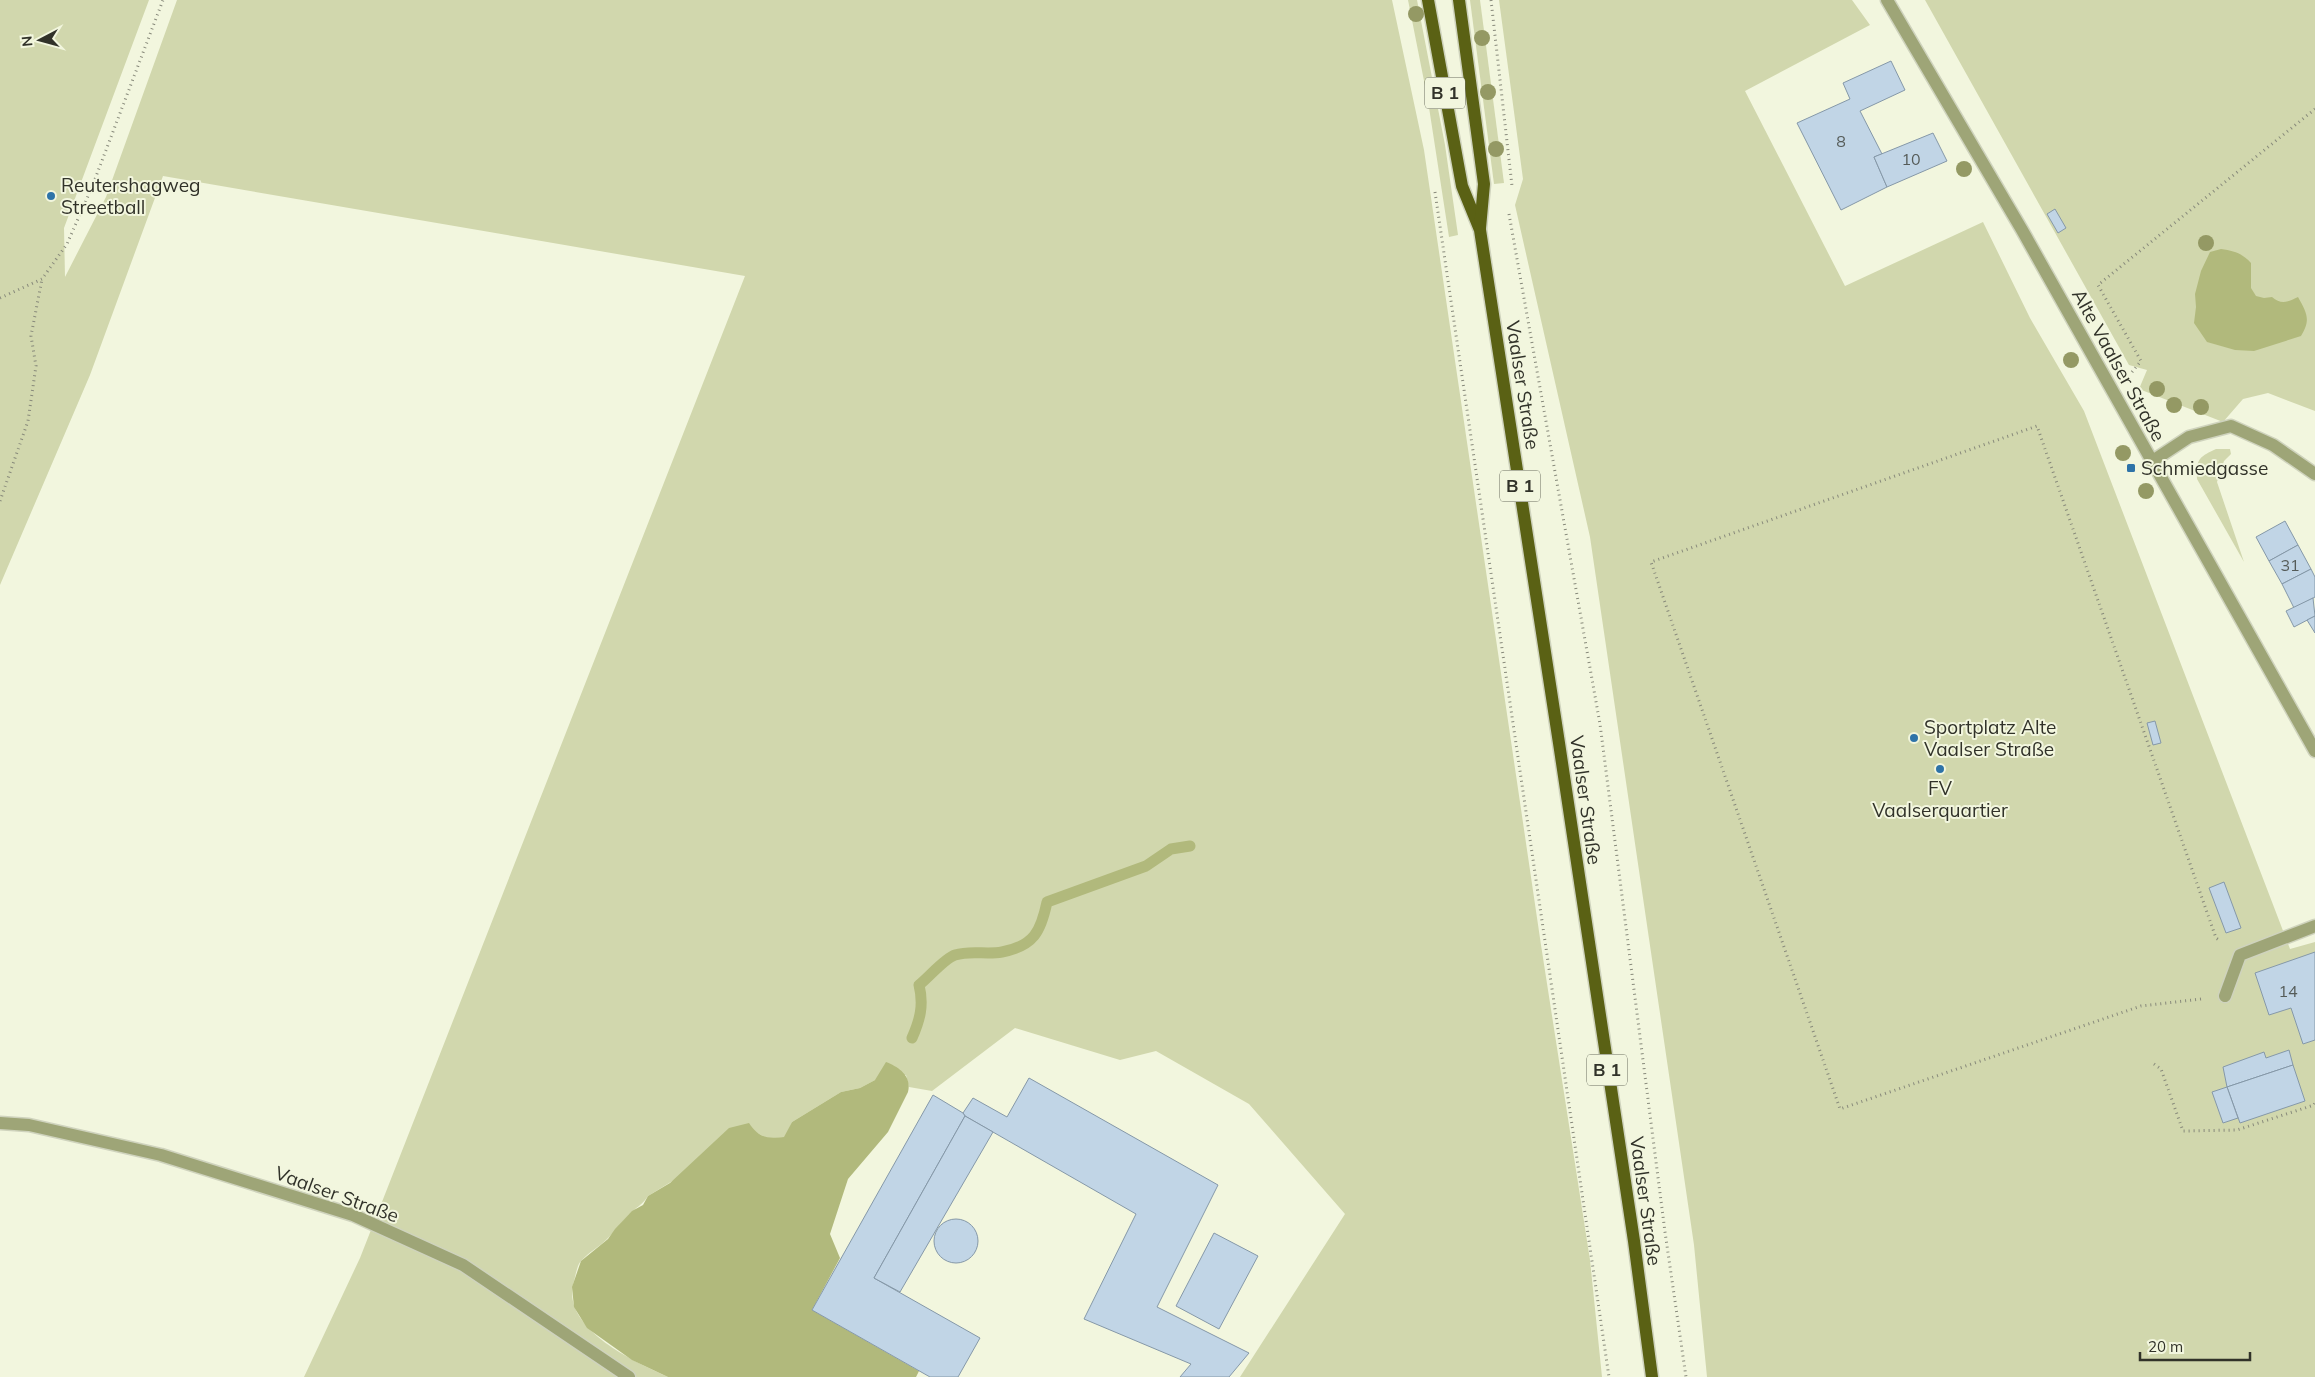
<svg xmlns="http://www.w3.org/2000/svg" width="2315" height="1377" font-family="Mulish,sans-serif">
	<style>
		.green { fill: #d1d7ad }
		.water { fill: #b1b97c }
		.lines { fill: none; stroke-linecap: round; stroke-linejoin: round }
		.stream { stroke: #b1b97c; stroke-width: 11 }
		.building { fill: #c1d5e6; stroke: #8598a8 }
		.service-casing { stroke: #cfd3bd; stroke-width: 15 }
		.minor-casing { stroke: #cfd3bd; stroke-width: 15 }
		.primary-casing { stroke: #cfd3bd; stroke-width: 15 }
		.path { stroke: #888a7b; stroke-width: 3; stroke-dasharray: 1 4; stroke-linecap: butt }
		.service { stroke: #9ea577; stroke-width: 12 }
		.minor { stroke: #9ea577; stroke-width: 12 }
		.primary { stroke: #5a6114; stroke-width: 12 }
		.tree { fill: #949964 }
		.poi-dot { fill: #2e73a8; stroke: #f2f6de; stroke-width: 2 }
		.labels { text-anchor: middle; stroke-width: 4; stroke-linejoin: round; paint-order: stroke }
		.number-label { font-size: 16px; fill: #555b58 }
		.shield { fill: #f2f6de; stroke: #6b6d5f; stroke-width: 1 }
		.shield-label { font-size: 18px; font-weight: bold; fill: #313229 }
		.poi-label { font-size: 19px; fill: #313229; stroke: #f2f6de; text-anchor: start }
		.street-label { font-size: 19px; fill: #313229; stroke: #f2f6de }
	</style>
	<rect width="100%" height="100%" fill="#f2f6de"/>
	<g class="green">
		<path d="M0,0h149l-85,228 1,49 41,-80 71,-197h1215l32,150 117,795 49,315 12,117h-362l105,-163 -96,-110 -93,-53 -36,9 -105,-32 -83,63 -23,-4 -3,-12 -31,5 -15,8 -19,4 -49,30 -7,15 -17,2 -14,-8 -106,65c-5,8 -10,10 -16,16 -10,8 -17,20 -26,28 -7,7 -17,12 -24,20 -5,4 -6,14 -8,21 -15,47 61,81 94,96h-364l56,-119 385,-982 -582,-100 -73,199 -90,210z"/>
		<polygon points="1408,0 1417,0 1445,145 1458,235 1449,237 1428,101"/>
		<polygon points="1470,0 1480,0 1504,183 1494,184"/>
		<polygon points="1499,0 1852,0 1870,25 1745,91 1845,286 1983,222 2030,318 2084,411 2290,949 2315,942 2315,1377 1707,1377 1694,1245 1590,537 1515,205 1523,179"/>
		<polygon points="1925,0 2315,0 2315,411 2268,393 2243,399 2223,422 2139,389 2147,370 2129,365"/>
		<path d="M2216,449h14l1,5 -7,7 -7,21 27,80 -47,-83c-1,-20 2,-22 19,-30z"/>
	</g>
	<g class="water">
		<path d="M2221,249c13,2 21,4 30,14v25l5,8 8,2 8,-1c9,8 16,5 26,0 9,16 13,23 3,39l-47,15 -19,-1 -28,-8 -13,-19 2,-16 -1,-13 6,-23 9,-19z"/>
		<path d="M886,1062c13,5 26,14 22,30l-20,40 -40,47 -18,55 10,24 -28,52 107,61 -3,6h-248l-36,-17 -45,-32 -13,-21 -2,-20 9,-26 27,-22 7,-10 17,-18 11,-6 5,-9 22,-13 59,-55 20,-5c10,15 18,16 35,14l8,-15 49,-30 19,-4 15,-8z"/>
	</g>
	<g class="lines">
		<path class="stream" d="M912,1038c8,-18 12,-33 7,-53 9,-7 26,-27 36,-30 16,-5 31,0 47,-3 32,-6 39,-21 45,-50l99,-36 25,-17 19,-3"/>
	</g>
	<g class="building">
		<polygon points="1891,61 1905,90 1860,111 1882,154 1874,157 1887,187 1841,210 1797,123 1850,99 1843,83"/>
		<polygon points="1933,133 1947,161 1887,187 1874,157"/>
		<polygon points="2055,209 2066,228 2058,233 2047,214"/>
		<polygon points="2285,521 2298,545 2269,561 2256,537"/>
		<polygon points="2298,545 2311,569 2282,584 2269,561"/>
		<polygon points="2311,569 2315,577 2315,597 2294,608 2282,584"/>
		<polygon points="2313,598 2315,616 2294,627 2286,611"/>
		<polygon points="2315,616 2315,633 2307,620"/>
		<polygon points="2155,721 2161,743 2153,745 2147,723"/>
		<polygon points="2224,882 2241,928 2226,933 2209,888"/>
		<polygon points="2315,952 2315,1040 2303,1044 2291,1008 2269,1015 2255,973"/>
		<polygon points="2289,1050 2293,1065 2227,1087 2223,1067 2264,1052 2266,1058"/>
		<polygon points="2293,1065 2305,1101 2240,1123 2227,1087"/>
		<polygon points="1029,1078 1218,1185 1157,1307 1249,1353 1229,1377 1180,1377 1191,1364 1084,1319 1136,1214 965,1116 963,1113 973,1098 1007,1117"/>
		<polygon points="2227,1087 2238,1118 2223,1123 2212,1092"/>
		<polygon points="933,1095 963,1113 965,1116 874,1278 980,1338 958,1377 930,1377 812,1310"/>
		<polygon points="965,1116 993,1132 900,1292 874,1278"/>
		<circle cx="956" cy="1241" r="22"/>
		<polygon points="1214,1233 1258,1256 1219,1329 1176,1306"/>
	</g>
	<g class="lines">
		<defs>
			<g id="service">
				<polyline points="2225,996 2240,955 2315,926"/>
				<polyline points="0,1123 29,1125 161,1155 353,1215 463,1265 629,1377"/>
			</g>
			<g id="minor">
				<polyline points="1887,0 2022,230 2315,751"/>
				<polyline points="2151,462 2189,437 2231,426 2273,445 2315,474"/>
			</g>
			<g id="primary">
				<polyline points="1428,0 1462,186 1480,230 1559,743 1634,1241 1652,1377"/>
				<polyline points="1459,0 1484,184 1480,228"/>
			</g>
		</defs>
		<use href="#service" class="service-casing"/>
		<use href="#minor" class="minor-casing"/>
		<use href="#primary" class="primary-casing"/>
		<g class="path">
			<polyline points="1491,0 1512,186"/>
			<polyline points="1435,192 1609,1377"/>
			<polyline points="1509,214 1600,724 1665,1232 1686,1377"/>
			<polyline points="0,298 42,279 67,244 92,187 163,0"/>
			<polyline points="2132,372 2141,361 2098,285 2315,109"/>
			<polyline points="0,501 28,421 36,366 31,336 42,279"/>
			<polyline points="2201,999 2141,1006 1840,1109 1651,562 2037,426 2216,938 2219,940"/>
			<polyline points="2154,1064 2161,1069 2183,1131 2237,1130 2314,1105 2315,1103"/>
		</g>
		<use href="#service" class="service"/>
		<use href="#minor" class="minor"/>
		<use href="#primary" class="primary"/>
	</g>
	<g class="tree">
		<circle cx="1416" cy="14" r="8"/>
		<circle cx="1482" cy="38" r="8"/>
		<circle cx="1488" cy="92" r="8"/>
		<circle cx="1496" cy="149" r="8"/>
		<circle cx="1964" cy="169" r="8"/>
		<circle cx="2206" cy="243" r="8"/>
		<circle cx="2071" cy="360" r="8"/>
		<circle cx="2157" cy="389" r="8"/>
		<circle cx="2174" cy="405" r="8"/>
		<circle cx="2201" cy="407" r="8"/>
		<circle cx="2123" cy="453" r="8"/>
		<circle cx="2146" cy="491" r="8"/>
	</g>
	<g class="poi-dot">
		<circle cx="51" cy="196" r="5"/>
		<rect x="2126" y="463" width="10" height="10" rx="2.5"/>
		<circle cx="1914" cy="738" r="5"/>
		<circle cx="1940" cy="769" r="5"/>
	</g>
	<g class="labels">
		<g class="number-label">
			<text x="1841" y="147">8</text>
			<text x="1911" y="165">10</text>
			<text x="2290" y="571">31</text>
			<text x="2288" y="997">14</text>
		</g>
		<g class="shield">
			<rect x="1425" y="77.5" width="40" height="31" rx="4"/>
			<rect x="1500" y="470.5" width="40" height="31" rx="4"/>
			<rect x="1587" y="1054.5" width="40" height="31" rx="4"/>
		</g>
		<g class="shield-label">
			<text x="1445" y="99">B 1</text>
			<text x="1520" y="492">B 1</text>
			<text x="1607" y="1076">B 1</text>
		</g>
		<g class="poi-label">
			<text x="61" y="192">Reutershagweg<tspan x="61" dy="22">Streetball</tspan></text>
			<text x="2141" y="475">Schmiedgasse</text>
			<text x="1924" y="734">Sportplatz Alte<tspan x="1924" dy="22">Vaalser Straße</tspan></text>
			<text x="1940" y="795" text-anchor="middle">FV<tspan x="1940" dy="22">Vaalserquartier</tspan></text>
		</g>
		<g class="street-label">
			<text transform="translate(2119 365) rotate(61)" y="7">Alte Vaalser Straße</text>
			<text transform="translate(1523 385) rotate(81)" y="7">Vaalser Straße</text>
			<text transform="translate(1586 800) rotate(82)" y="7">Vaalser Straße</text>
			<text transform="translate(337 1194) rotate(20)" y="7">Vaalser Straße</text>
			<text transform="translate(1646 1201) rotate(82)" y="7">Vaalser Straße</text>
		</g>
	</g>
	<g transform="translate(40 40) rotate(264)" stroke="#f2f6de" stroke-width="4" paint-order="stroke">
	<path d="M0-4L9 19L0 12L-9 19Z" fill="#313229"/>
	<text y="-8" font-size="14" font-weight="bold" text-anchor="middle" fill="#313229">N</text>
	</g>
	<path d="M2140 1352v8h110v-8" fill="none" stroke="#313229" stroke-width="2.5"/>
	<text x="2148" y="1352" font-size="15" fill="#313229" stroke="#f2f6de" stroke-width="4" paint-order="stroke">20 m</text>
</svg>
